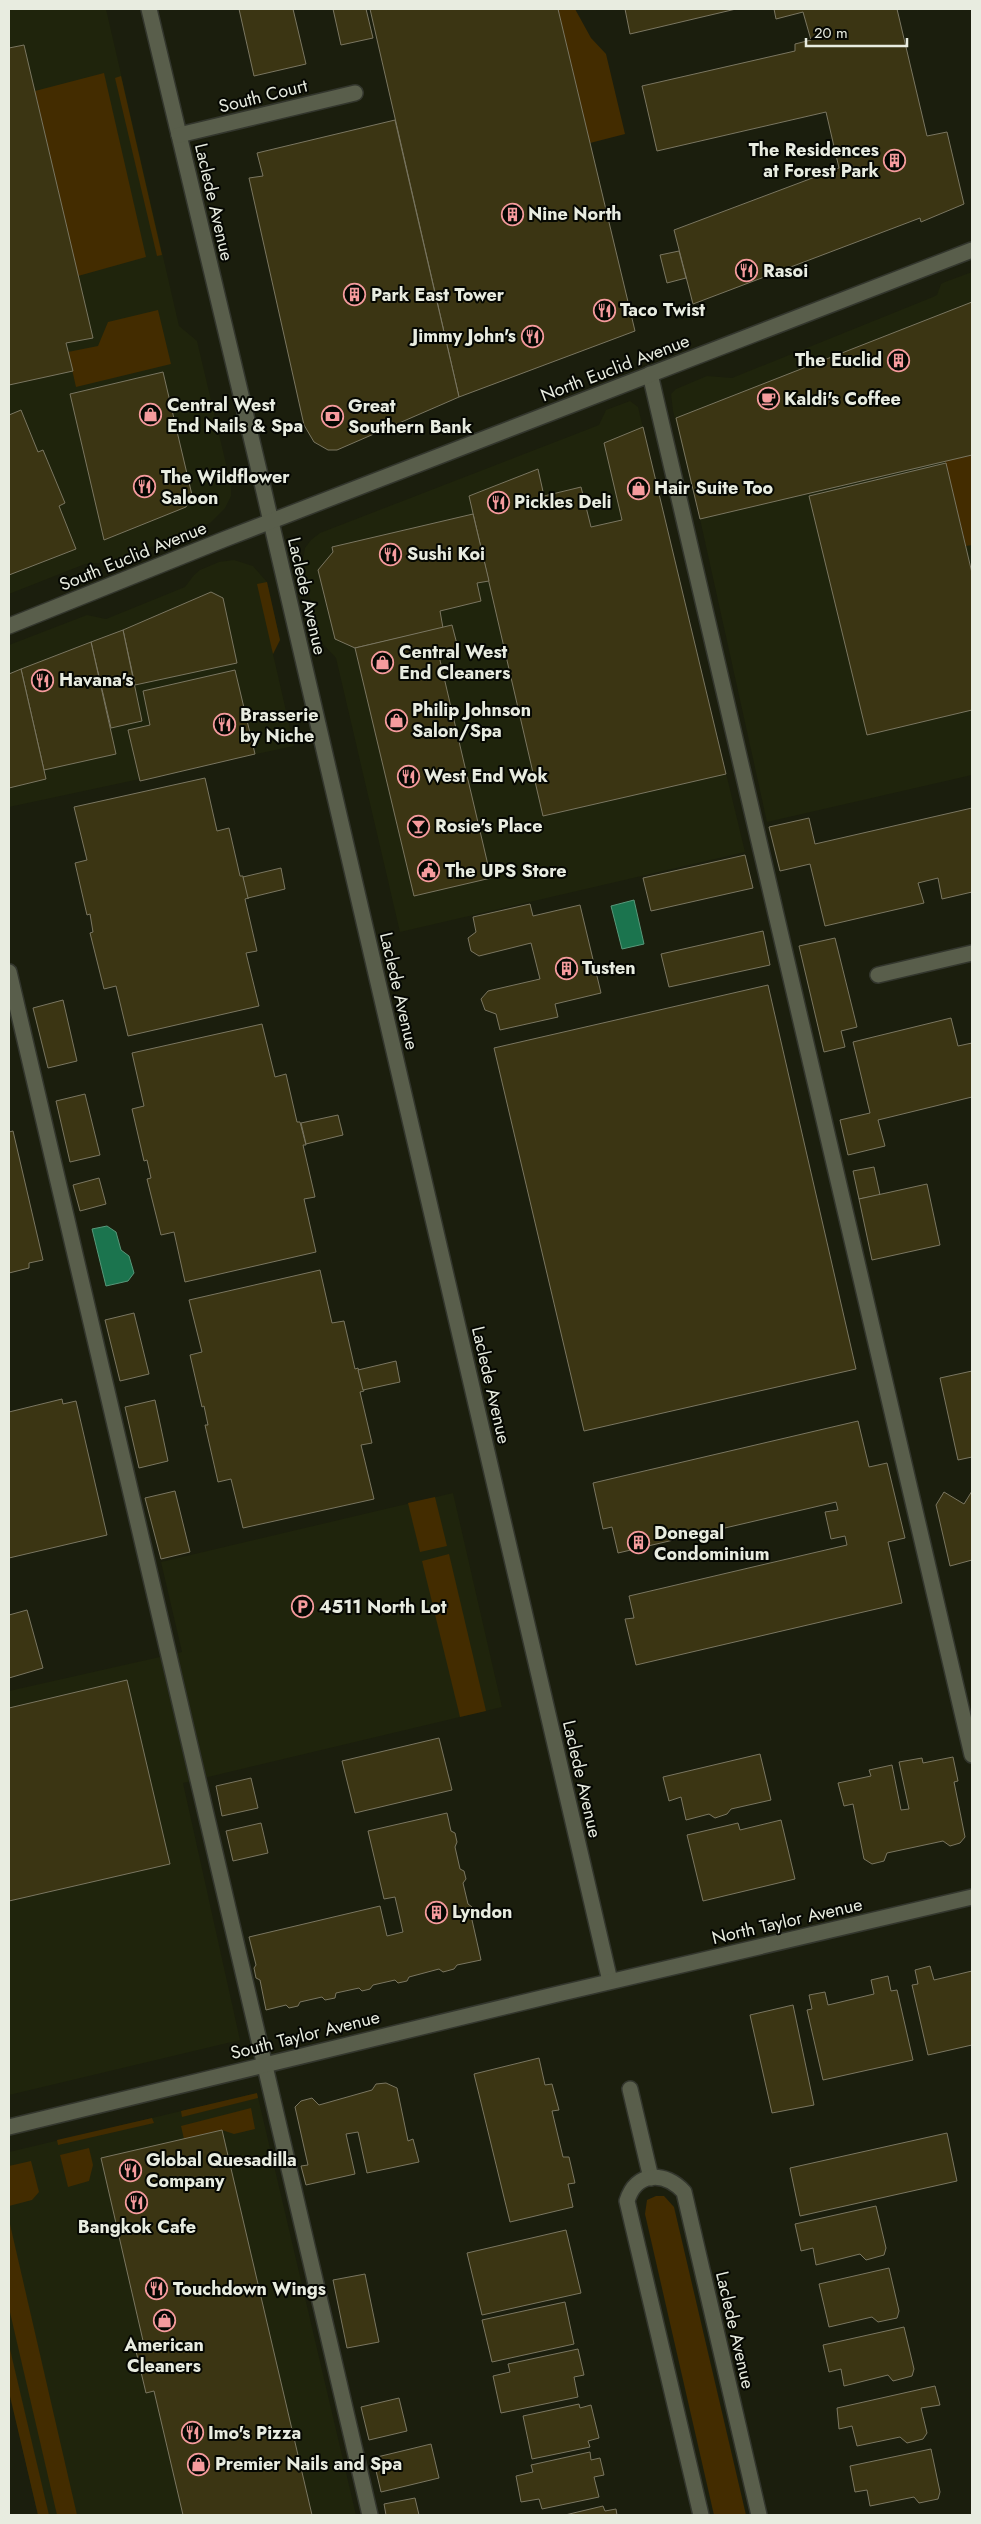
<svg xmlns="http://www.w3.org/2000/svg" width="981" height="2524" font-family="Jost,sans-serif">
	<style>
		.built { fill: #1f240c }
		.green { fill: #432c00 }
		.water { fill: #1b744e; stroke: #58987a }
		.building { fill: #3b3513; stroke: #7a7661 }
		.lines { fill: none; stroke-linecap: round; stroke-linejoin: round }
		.minor-casing { stroke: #33362d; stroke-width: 18 }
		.minor { stroke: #595e4b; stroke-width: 15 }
		.labels { text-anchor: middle; stroke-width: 4; stroke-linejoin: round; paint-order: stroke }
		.street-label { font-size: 18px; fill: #e8ece0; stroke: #060803 }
		.poi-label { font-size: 18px; font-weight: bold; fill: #e8ece0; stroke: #060803; text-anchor: start }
	</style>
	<rect width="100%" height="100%" fill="#1b1e0d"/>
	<g class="built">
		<polygon points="9,9 106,9 179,326 197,341 231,485 231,496 225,508 210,523 114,562 85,564 9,594"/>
		<polygon points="972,272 972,775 767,822 700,519 673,411 671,394 676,389 707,376 732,378 933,297 937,295 941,284 945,282"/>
		<polygon points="630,401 638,407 745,852 400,932 336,658 322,643 319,636 302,565 305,548 311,540 320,533 599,425 606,410"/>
		<polygon points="234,560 253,566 267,582 280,640 273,654 294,746 9,807 9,645 87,615 106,619 185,587 194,575 200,570 219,562"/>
		<polygon points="453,1493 502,1707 183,1783 240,2040 9,2095 9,1691 182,1652 161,1562"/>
		<polygon points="257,2093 356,2515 38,2515 9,2392 9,2152"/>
	</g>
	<g class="green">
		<polygon points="558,9 575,9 591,38 606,54 625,134 590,143"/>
		<polygon points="104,73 146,257 78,276 35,91"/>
		<polygon points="121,76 162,255 157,256 115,78"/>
		<polygon points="158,310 171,364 76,387 68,352 98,346 108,322"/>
		<polygon points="972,455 972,545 966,546 945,461"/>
		<polygon points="267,582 280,640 273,654 257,584"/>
		<polygon points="435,1497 447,1546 420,1552 408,1503"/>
		<polygon points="449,1554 486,1711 460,1717 422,1561"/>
		<polygon points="257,2093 258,2098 182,2117 181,2111"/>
		<polygon points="251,2108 255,2129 234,2134 222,2130 184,2139 181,2126"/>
		<polygon points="152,2118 154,2123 58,2145 57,2140"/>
		<polygon points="89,2148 93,2165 89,2181 68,2187 60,2155"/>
		<polygon points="31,2161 39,2192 32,2200 9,2206 9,2166"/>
		<polygon points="656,2196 664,2196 674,2207 746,2515 714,2515 645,2214 647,2200"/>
		<polygon points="9,2220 77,2515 57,2515 9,2308"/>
		<polygon points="9,2345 49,2515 38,2515 9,2392"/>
	</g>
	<g class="water">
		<polygon points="634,900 644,944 622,949 611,906"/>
		<polygon points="107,1226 116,1232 121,1250 129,1256 134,1273 128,1281 106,1286 92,1229"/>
	</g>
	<g class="building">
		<polygon points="239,9 293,9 306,64 254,76"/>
		<polygon points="333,9 366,9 373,38 341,45"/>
		<polygon points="370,9 558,9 635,331 459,397"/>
		<polygon points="625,9 736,9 630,34"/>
		<polygon points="774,9 897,9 927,136 947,132 964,204 921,222 920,218 693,304 674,230 839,168 826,112 657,151 642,86 795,51 795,44 811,40 803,12 776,19"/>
		<polygon points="24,45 93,338 66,343 73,371 9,385 9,48"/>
		<polygon points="395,120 459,397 337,450 328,450 314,442 304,425 249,178 263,176 257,153"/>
		<polygon points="679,251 686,278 667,283 660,255"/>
		<polygon points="972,302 972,455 700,519 676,418"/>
		<polygon points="163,372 192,495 186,507 104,540 70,394"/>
		<polygon points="21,410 38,452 43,450 65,503 59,506 76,549 9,575 9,415"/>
		<polygon points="643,427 726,774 543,816 469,496 538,469 544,496 581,487 591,527 622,520 604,443"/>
		<polygon points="946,463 972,573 972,710 867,735 809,496"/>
		<polygon points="473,514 489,581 477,583 481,601 440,611 443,628 355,648 335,639 318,570 333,552 332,547"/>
		<polygon points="211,592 223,598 237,663 135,685 123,630"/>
		<polygon points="452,625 459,652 439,656 491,878 414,896 355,648"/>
		<polygon points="123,630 142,721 111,728 91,642"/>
		<polygon points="91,642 116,754 44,770 21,669"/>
		<polygon points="21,669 46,779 9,788 9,674"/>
		<polygon points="235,670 255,754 140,781 128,730 150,725 143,691"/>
		<polygon points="205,778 217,831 229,828 240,876 243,876 249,898 245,899 257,951 246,953 259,1006 128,1036 116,986 104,989 90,933 93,932 90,914 87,915 75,863 87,860 74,807"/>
		<polygon points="972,808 972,892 942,899 938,878 918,883 924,903 825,926 810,864 780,871 769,827 809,818 815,844"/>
		<polygon points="745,855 753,888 651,911 643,878"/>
		<polygon points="281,868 285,889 248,898 243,877"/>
		<polygon points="530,904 533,916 580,905 601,993 555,1004 558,1017 500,1030 496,1014 485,1010 481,999 488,991 540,979 531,943 479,956 471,951 468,938 476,932 473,917"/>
		<polygon points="763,931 770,965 669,987 661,954"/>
		<polygon points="835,938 857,1027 841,1031 845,1047 824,1052 799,946"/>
		<polygon points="768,985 856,1369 584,1431 494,1048"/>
		<polygon points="63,1000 77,1061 48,1068 33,1008"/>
		<polygon points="951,1018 958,1046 972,1043 972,1097 878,1120 885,1146 848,1155 840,1120 870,1113 853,1042"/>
		<polygon points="262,1024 275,1077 286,1074 297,1122 300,1122 306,1145 303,1145 315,1197 304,1199 316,1252 185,1282 174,1232 161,1235 147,1179 151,1178 147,1160 144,1161 132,1109 144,1106 132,1053"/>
		<polygon points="85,1094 100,1155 70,1162 56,1101"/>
		<polygon points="338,1115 343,1135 306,1144 301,1123"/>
		<polygon points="13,1131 43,1260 29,1263 29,1268 9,1273 9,1132"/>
		<polygon points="874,1167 880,1195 859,1199 853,1171"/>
		<polygon points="99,1178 106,1204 80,1211 73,1185"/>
		<polygon points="927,1184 940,1245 872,1260 859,1199"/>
		<polygon points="320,1270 332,1323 344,1321 355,1369 358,1368 364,1391 360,1392 372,1443 361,1445 374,1499 243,1528 231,1479 218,1482 205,1425 208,1425 204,1406 202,1407 190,1355 202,1352 189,1300"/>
		<polygon points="134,1313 149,1374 120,1381 105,1320"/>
		<polygon points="396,1361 400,1382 363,1390 358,1370"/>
		<polygon points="972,1371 972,1457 958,1460 940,1378"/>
		<polygon points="62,1399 63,1404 76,1401 107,1535 9,1558 9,1412"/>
		<polygon points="155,1400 168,1461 139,1468 125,1407"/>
		<polygon points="858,1421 869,1467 887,1463 905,1538 888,1542 902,1603 636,1665 625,1619 634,1618 629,1596 847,1545 845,1536 831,1539 825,1512 838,1510 836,1502 618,1553 612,1527 603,1529 593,1483"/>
		<polygon points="175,1491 190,1552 161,1559 145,1498"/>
		<polygon points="972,1491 972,1560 950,1566 936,1505 944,1492 964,1504"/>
		<polygon points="27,1610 43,1668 9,1678 9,1615"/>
		<polygon points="127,1680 170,1864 9,1901 9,1708"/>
		<polygon points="439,1738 452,1790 355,1813 342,1761"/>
		<polygon points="760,1754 771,1800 731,1809 727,1814 715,1818 709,1814 686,1820 681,1797 669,1801 663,1777"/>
		<polygon points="953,1757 958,1781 954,1782 965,1837 960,1843 950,1846 943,1841 887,1853 884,1861 872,1864 864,1859 853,1804 844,1806 838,1783 871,1776 869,1770 892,1765 901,1810 909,1809 899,1762 922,1758 923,1763"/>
		<polygon points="251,1778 258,1808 222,1816 216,1786"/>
		<polygon points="447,1813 451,1831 455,1833 457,1842 455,1847 460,1869 464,1871 466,1879 463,1883 468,1904 472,1907 474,1917 472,1920 481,1960 457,1965 454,1969 443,1972 439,1969 409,1977 407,1981 398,1983 395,1980 373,1985 370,1989 362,1991 359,1988 336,1993 335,1998 325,2000 322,1997 300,2002 298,2006 289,2008 286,2005 266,2010 260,1980 256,1978 254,1968 256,1965 249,1937 380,1906 387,1936 403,1932 395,1897 384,1899 368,1831"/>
		<polygon points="781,1820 795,1879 703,1901 687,1835 738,1823 740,1830"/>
		<polygon points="261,1823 268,1853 233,1861 226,1831"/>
		<polygon points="930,1966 934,1980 972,1971 972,2045 928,2055 912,1985 918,1984 915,1970"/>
		<polygon points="888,1976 891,1991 897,1990 913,2060 823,2080 807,2010 812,2009 809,1995 825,1992 828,2005 874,1994 871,1980"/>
		<polygon points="793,2005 814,2105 772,2113 750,2015"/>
		<polygon points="539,2058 545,2085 552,2084 559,2110 552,2111 563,2157 569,2157 575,2183 568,2184 573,2207 510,2222 474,2074"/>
		<polygon points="386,2083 397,2088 408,2141 413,2139 419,2162 367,2173 358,2132 346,2134 355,2174 306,2185 301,2166 308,2165 295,2107 301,2101 312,2098 319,2105 372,2090 376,2084"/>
		<polygon points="222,2130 312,2515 183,2515 154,2391 146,2393 135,2347 144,2345 101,2158"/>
		<polygon points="947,2133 957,2181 800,2216 790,2168"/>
		<polygon points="876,2206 886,2248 884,2255 866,2260 860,2254 816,2265 813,2248 801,2251 795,2224"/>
		<polygon points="566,2230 581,2293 482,2315 467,2253"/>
		<polygon points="889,2268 899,2311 897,2318 878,2322 872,2317 829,2327 819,2284"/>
		<polygon points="365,2274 379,2342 347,2348 333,2280"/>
		<polygon points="565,2302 574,2344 492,2362 482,2320"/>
		<polygon points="904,2327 914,2369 912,2376 893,2381 888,2375 844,2386 841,2369 829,2372 823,2345"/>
		<polygon points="578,2349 584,2375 574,2377 578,2397 501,2413 493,2376 510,2372 508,2364"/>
		<polygon points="935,2386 940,2405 921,2408 927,2433 923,2439 907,2443 900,2437 857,2446 852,2426 839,2429 837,2408"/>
		<polygon points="399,2398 407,2431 369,2440 361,2407"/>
		<polygon points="579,2404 580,2408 591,2405 599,2438 588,2441 590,2447 532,2459 523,2416"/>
		<polygon points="431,2444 439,2478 381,2492 373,2458"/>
		<polygon points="931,2449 940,2492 938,2499 919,2503 914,2497 870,2506 867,2490 855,2492 850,2466"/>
		<polygon points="590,2452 591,2460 600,2458 604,2475 594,2477 599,2497 542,2509 539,2499 521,2502 516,2476 533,2472 531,2465"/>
		<polygon points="415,2498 419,2515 386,2515 384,2504"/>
		<polygon points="603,2506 605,2511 616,2509 617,2515 565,2515"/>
	</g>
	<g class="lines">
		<defs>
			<g id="minor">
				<polyline points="149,9 262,483 610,1981"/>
				<polyline points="179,135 355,93"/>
				<polyline points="650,374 972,1755"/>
				<polyline points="9,626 225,539 972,250"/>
				<polyline points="9,972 370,2515"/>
				<polyline points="878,975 972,953"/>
				<polyline points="630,2089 651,2178"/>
				<polyline points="9,2127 562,1993 972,1897"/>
				<path d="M701,2515l-74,-314c9,-30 38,-30 57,-9l75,323"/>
			</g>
		</defs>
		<use href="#minor" class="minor-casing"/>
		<use href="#minor" class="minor"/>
	</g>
	<defs>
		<symbol id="building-ring" viewBox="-11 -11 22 22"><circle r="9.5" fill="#060803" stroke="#f59b9d" stroke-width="1.5"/><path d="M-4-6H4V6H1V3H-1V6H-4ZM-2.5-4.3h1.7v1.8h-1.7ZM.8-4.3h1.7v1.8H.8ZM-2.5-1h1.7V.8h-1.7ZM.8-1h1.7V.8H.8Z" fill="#f59b9d"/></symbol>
		<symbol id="restaurant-ring" viewBox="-11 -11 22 22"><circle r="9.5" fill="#060803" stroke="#f59b9d" stroke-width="1.5"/><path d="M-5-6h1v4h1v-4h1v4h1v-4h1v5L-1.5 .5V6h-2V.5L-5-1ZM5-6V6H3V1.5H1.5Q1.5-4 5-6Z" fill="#f59b9d"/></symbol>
		<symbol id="cafe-ring" viewBox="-11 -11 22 22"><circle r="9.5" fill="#060803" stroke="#f59b9d" stroke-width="1.5"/><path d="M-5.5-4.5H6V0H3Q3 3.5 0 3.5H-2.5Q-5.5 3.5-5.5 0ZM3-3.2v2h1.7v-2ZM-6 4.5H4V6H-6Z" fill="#f59b9d"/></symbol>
		<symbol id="shop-ring" viewBox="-11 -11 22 22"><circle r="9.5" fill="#060803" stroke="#f59b9d" stroke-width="1.5"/><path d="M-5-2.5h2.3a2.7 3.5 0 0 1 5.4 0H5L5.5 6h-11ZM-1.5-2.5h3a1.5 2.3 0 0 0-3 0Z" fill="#f59b9d"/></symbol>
		<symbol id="bank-ring" viewBox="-11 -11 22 22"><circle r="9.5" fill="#060803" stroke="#f59b9d" stroke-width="1.5"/><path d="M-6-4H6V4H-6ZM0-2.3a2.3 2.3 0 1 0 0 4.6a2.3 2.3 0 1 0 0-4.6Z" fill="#f59b9d"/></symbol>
		<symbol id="bar-ring" viewBox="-11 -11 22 22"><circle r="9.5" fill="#060803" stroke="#f59b9d" stroke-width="1.5"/><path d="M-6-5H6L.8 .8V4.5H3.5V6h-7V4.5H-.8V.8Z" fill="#f59b9d"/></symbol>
		<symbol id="civic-ring" viewBox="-11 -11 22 22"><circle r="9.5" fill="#060803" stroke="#f59b9d" stroke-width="1.5"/><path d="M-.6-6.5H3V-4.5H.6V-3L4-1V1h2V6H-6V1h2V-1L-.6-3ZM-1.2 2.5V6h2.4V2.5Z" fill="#f59b9d"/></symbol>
		<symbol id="parking-ring" viewBox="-11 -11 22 22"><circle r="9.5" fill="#060803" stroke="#f59b9d" stroke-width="1.5"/><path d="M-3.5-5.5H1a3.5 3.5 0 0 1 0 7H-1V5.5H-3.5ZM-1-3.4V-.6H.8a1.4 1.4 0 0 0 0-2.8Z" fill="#f59b9d"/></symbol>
	</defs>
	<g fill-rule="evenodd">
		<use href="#building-ring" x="882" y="148" width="25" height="25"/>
		<use href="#building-ring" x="500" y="202" width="25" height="25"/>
		<use href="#restaurant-ring" x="734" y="258" width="25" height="25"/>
		<use href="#building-ring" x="342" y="282" width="25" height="25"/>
		<use href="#restaurant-ring" x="592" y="298" width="25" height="25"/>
		<use href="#restaurant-ring" x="520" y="324" width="25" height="25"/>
		<use href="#building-ring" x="886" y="348" width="25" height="25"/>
		<use href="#cafe-ring" x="756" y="386" width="25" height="25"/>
		<use href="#shop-ring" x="138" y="402" width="25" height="25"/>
		<use href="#bank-ring" x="320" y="404" width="25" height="25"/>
		<use href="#restaurant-ring" x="132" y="474" width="25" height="25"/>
		<use href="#shop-ring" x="626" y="476" width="25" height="25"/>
		<use href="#restaurant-ring" x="486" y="490" width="25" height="25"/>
		<use href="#restaurant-ring" x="378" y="542" width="25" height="25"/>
		<use href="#shop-ring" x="370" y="650" width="25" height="25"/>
		<use href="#restaurant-ring" x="30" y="668" width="25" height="25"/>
		<use href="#shop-ring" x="384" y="708" width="25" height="25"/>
		<use href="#restaurant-ring" x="212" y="712" width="25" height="25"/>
		<use href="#restaurant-ring" x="396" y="764" width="25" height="25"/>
		<use href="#bar-ring" x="406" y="814" width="25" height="25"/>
		<use href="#civic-ring" x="416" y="858" width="25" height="25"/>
		<use href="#building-ring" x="554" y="956" width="25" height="25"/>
		<use href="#building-ring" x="626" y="1530" width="25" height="25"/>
		<use href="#parking-ring" x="290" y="1594" width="25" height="25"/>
		<use href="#building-ring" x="424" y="1900" width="25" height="25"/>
		<use href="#restaurant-ring" x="118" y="2158" width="25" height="25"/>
		<use href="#restaurant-ring" x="124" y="2190" width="25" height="25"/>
		<use href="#restaurant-ring" x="144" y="2276" width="25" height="25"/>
		<use href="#shop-ring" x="152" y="2308" width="25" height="25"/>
		<use href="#restaurant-ring" x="180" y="2420" width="25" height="25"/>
		<use href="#shop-ring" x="186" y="2452" width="25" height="25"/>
	</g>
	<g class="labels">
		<g class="street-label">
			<text transform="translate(263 96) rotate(-14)" y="6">South Court</text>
			<text transform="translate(214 202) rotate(77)" y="6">Laclede Avenue</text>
			<text transform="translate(615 368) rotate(-21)" y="6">North Euclid Avenue</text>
			<text transform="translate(133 556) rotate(-22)" y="6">South Euclid Avenue</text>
			<text transform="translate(307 596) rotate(77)" y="6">Laclede Avenue</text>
			<text transform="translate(399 991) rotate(77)" y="6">Laclede Avenue</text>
			<text transform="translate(491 1385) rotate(77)" y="6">Laclede Avenue</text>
			<text transform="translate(582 1779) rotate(77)" y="6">Laclede Avenue</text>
			<text transform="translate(787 1921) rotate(-13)" y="6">North Taylor Avenue</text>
			<text transform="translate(305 2035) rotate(-14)" y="6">South Taylor Avenue</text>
			<text transform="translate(735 2330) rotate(77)" y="6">Laclede Avenue</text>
		</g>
		<g class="poi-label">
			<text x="879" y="156" text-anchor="end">The Residences<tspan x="879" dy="21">at Forest Park</tspan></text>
			<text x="528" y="220">Nine North</text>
			<text x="763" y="277">Rasoi</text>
			<text x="371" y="301">Park East Tower</text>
			<text x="620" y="316">Taco Twist</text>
			<text x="516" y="342" text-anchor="end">Jimmy John's</text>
			<text x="882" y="366" text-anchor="end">The Euclid</text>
			<text x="784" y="405">Kaldi's Coffee</text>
			<text x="167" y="411">Central West<tspan x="167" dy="21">End Nails &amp; Spa</tspan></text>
			<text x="348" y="412">Great<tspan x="348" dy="21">Southern Bank</tspan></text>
			<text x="161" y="483">The Wildflower<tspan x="161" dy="21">Saloon</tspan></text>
			<text x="654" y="494">Hair Suite Too</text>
			<text x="514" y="508">Pickles Deli</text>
			<text x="407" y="560">Sushi Koi</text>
			<text x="399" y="658">Central West<tspan x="399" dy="21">End Cleaners</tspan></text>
			<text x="59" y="686">Havana's</text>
			<text x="412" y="716">Philip Johnson<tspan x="412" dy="21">Salon/Spa</tspan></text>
			<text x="240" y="721">Brasserie<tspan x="240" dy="21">by Niche</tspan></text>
			<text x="424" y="782">West End Wok</text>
			<text x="435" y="832">Rosie's Place</text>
			<text x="445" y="877">The UPS Store</text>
			<text x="582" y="974">Tusten</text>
			<text x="654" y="1539">Donegal<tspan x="654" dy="21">Condominium</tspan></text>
			<text x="319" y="1613">4511 North Lot</text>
			<text x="452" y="1918">Lyndon</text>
			<text x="146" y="2166">Global Quesadilla<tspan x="146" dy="21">Company</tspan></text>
			<text x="137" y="2233" text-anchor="middle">Bangkok Cafe</text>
			<text x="173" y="2295">Touchdown Wings</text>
			<text x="164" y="2351" text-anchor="middle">American<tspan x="164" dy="21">Cleaners</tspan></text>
			<text x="208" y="2439">Imo's Pizza</text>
			<text x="215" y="2470">Premier Nails and Spa</text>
		</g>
	</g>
	<rect width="981" height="2524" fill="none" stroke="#e8ece0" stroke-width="20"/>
	<path d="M806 38v8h101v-8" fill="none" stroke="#e8ece0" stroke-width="2.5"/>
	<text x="814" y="38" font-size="15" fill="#e8ece0" stroke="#060803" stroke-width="4" paint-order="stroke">20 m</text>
</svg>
